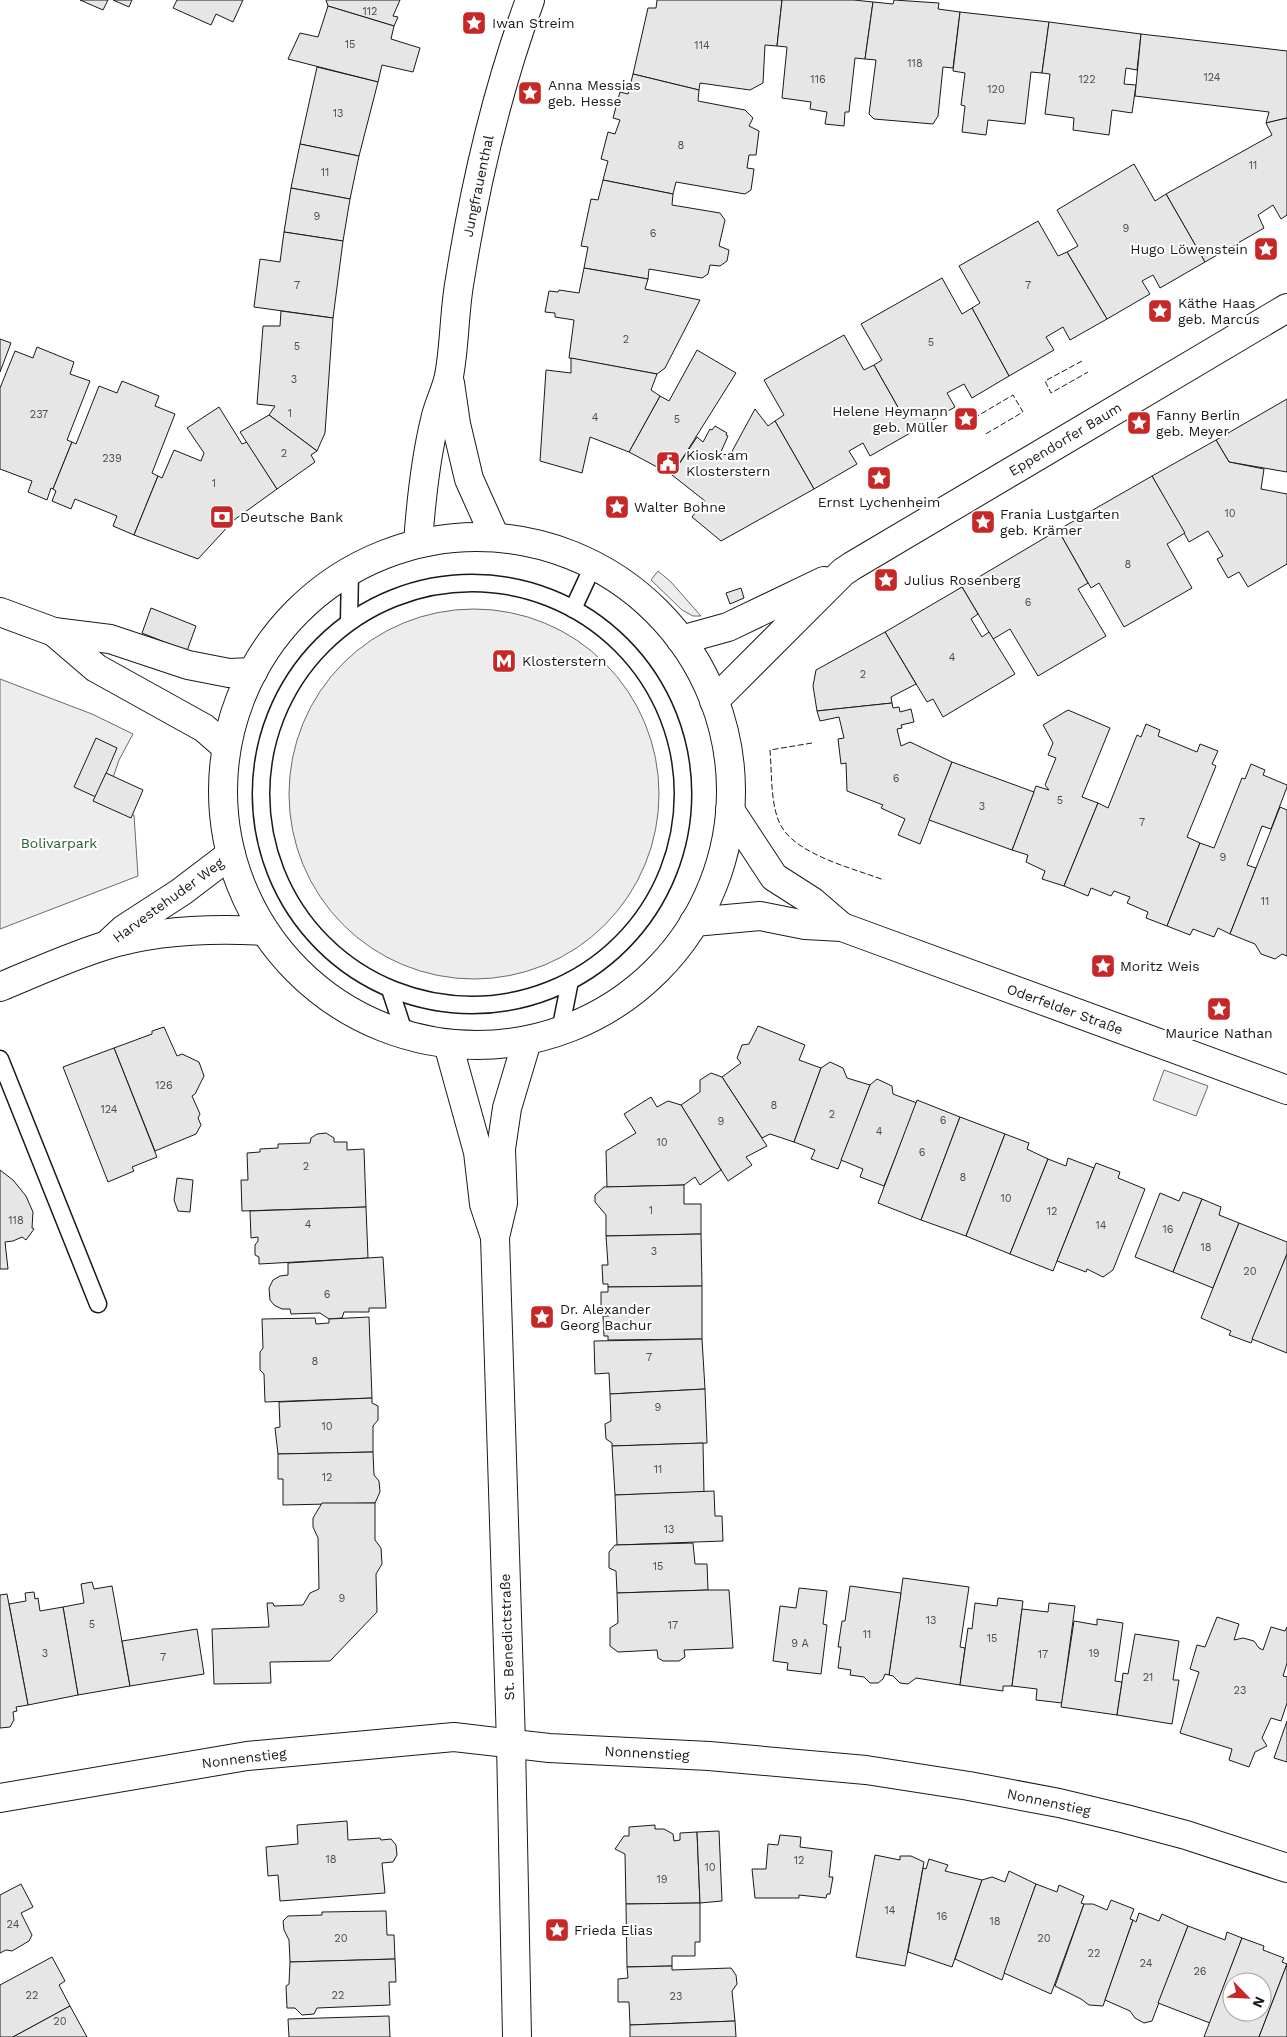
<svg xmlns="http://www.w3.org/2000/svg" width="1287" height="2037" font-family="'Work Sans',sans-serif">
	<style>
		.built { fill: #ededed; stroke: #6a6a6a }
		.building { fill: #e6e6e6; stroke: #1a1a1a; fill-rule: evenodd }
		.lines { fill: none; stroke-linecap: round; stroke-linejoin: round }
		.service-casing { stroke: #1a1a1a; stroke-width: 19 }
		.minor-casing { stroke: #1a1a1a; stroke-width: 30 }
		.tertiary-casing { stroke: #1a1a1a; stroke-width: 30 }
		.secondary-casing { stroke: #1a1a1a; stroke-width: 30 }
		.service { stroke: #fff; stroke-width: 16 }
		.minor { stroke: #fff; stroke-width: 28 }
		.tertiary { stroke: #fff; stroke-width: 28 }
		.secondary { stroke: #fff; stroke-width: 28 }
		.fence { stroke: #1a1a1a; stroke-width: 1; stroke-dasharray: 6 2.5; stroke-linecap: butt }
		.labels { text-anchor: middle; stroke-width: 4; stroke-linejoin: round; paint-order: stroke }
		.number-label { font-size: 11px; fill: #4d4d4d }
		.poi-label { font-size: 14px; fill: #1a1a1a; stroke: #fff; text-anchor: start }
		.street-label { font-size: 14px; fill: #1a1a1a; stroke: #fff }
		.park-label { font-size: 14px; fill: #2b5a34; stroke: #fff }
	</style>
	<rect width="100%" height="100%" fill="#fff"/>
	<g class="built">
		<polygon points="658,571 671,582 701,616 693,616 682,610 651,580"/>
		<circle cx="474" cy="794" r="185"/>
		<polygon points="0,679 92,714 133,734 119,760 104,804 134,815 138,876 0,929"/>
		<polygon points="1164,1070 1208,1086 1196,1116 1153,1100"/>
	</g>
	<g class="building">
		<polygon points="80,0 108,0 103,10"/>
		<polygon points="113,0 132,0 129,7"/>
		<polygon points="177,0 243,0 233,22 216,14 211,25 173,8"/>
		<polygon points="326,0 400,0 393,16 398,17 394,26 328,6"/>
		<polygon points="657,0 782,0 777,46 765,45 763,83 750,90 700,83 699,90 633,74 648,8 656,8"/>
		<polygon points="782,0 854,0 873,2 865,59 855,58 849,112 845,112 844,126 825,124 827,112 810,109 811,102 782,98 787,47 777,46"/>
		<polygon points="894,0 939,3 938,9 960,12 953,68 943,67 938,116 933,124 874,119 869,114 876,60 865,59 873,2 893,4"/>
		<polygon points="328,6 394,26 391,39 420,48 413,72 382,65 378,82 288,59 300,33 318,37"/>
		<polygon points="960,12 1049,22 1042,73 1031,72 1025,124 988,120 986,135 962,132 965,106 961,105 965,73 953,71"/>
		<polygon points="1049,22 1141,34 1137,70 1126,68 1124,84 1136,85 1132,113 1112,110 1109,135 1073,130 1074,118 1045,114 1050,74 1042,73"/>
		<polygon points="1141,34 1287,51 1287,118 1266,123 1269,112 1135,96"/>
		<polygon points="317,67 378,82 359,156 300,144"/>
		<polygon points="633,74 699,90 698,101 745,110 753,118 749,126 759,131 756,155 749,155 747,168 754,169 751,190 745,194 676,182 673,194 603,180 608,161 601,159 608,132 615,134 620,120 613,118 620,92 628,94"/>
		<polygon points="1287,118 1287,215 1281,219 1273,205 1258,215 1264,228 1205,262 1166,194 1272,135 1266,123"/>
		<polygon points="300,144 359,156 350,199 291,188"/>
		<polygon points="1134,164 1155,201 1166,194 1205,262 1160,288 1153,275 1142,281 1150,294 1107,319 1067,252 1078,246 1057,210"/>
		<polygon points="603,180 673,194 672,205 720,213 725,220 719,246 729,250 727,261 720,266 710,265 708,274 702,278 649,269 648,279 584,268 588,247 581,246 591,199 598,200"/>
		<polygon points="291,188 350,199 343,241 284,232"/>
		<polygon points="1038,221 1058,256 1067,252 1107,319 1070,340 1063,327 1046,337 1054,350 1009,376 972,308 980,303 959,266"/>
		<polygon points="284,232 343,241 333,318 254,307 260,259 280,262"/>
		<polygon points="584,268 648,279 645,289 700,300 665,368 657,374 569,358 574,320 555,317 555,313 545,312 549,291 558,292 559,290 579,293"/>
		<polygon points="942,278 962,314 972,308 1009,376 972,398 964,384 947,393 955,407 912,432 874,365 882,360 861,324"/>
		<polygon points="281,311 333,318 325,433 317,451 269,415 275,406 257,404 263,326 280,326"/>
		<polygon points="844,335 864,370 874,365 912,432 870,456 863,443 849,451 857,464 814,489 775,421 784,415 764,380"/>
		<polygon points="0,339 11,343 0,372"/>
		<polygon points="37,347 74,362 70,374 90,381 67,440 72,442 53,489 51,488 47,500 28,492 32,481 0,469 0,388 15,351 33,358"/>
		<polygon points="697,350 736,373 672,475 629,452 660,396 669,401"/>
		<polygon points="571,358 657,374 651,390 660,396 629,452 590,437 582,473 540,461 546,370 571,373"/>
		<polygon points="122,381 159,396 155,406 175,414 152,473 158,476 134,535 113,526 117,516 75,499 71,509 52,501 56,491 53,489 72,442 76,444 99,386 117,393"/>
		<polygon points="1287,399 1287,472 1229,462 1216,440"/>
		<polygon points="219,407 242,444 247,442 277,489 234,520 198,559 134,535 158,476 162,478 174,450 201,461 204,453 187,428"/>
		<polygon points="755,409 768,426 775,421 814,489 721,541 692,517 705,501 672,475 697,437 703,442 710,429 712,430 715,426 727,433 726,435 728,436 720,454 730,455"/>
		<polygon points="269,415 317,451 311,455 315,462 277,489 240,432"/>
		<polygon points="1216,440 1229,462 1264,469 1261,489 1287,494 1287,564 1248,587 1239,572 1228,578 1217,559 1223,556 1208,531 1189,542 1152,476"/>
		<polygon points="1152,476 1185,533 1167,544 1192,588 1124,627 1099,583 1091,588 1058,530"/>
		<polygon points="1058,530 1088,583 1078,589 1106,636 1038,676 1010,629 993,639 962,587"/>
		<polygon points="962,587 978,614 971,619 982,637 989,632 1015,674 943,717 933,699 927,702 885,632"/>
		<polygon points="741,588 744,598 730,604 726,593"/>
		<polygon points="151,608 196,626 187,651 142,633"/>
		<polygon points="885,632 916,684 891,697 892,703 817,711 813,686 816,670"/>
		<polygon points="892,703 893,708 899,707 900,712 911,709 914,722 901,725 902,728 897,729 901,746 910,742 952,762 920,844 898,835 905,819 881,808 883,805 847,791 846,763 841,764 838,739 844,738 839,717 820,721 817,711"/>
		<polygon points="1068,710 1110,728 1082,797 1098,803 1064,886 1042,879 1045,871 1026,862 1028,855 1012,850 1036,786 1049,790 1045,785 1056,758 1048,755 1053,743 1043,725"/>
		<polygon points="1146,724 1160,730 1158,736 1197,752 1200,744 1218,751 1212,764 1216,766 1187,837 1200,843 1167,926 1146,918 1148,912 1127,903 1130,897 1114,891 1111,896 1091,888 1088,896 1064,886 1098,803 1108,808 1137,735 1141,737"/>
		<polygon points="96,738 117,748 96,797 74,787"/>
		<polygon points="952,762 1034,792 1012,850 929,820"/>
		<polygon points="1251,764 1265,770 1263,775 1287,785 1287,787 1271,829 1262,826 1247,865 1256,868 1230,934 1218,928 1214,937 1193,929 1190,935 1167,926 1200,843 1214,848 1242,778 1245,779"/>
		<polygon points="106,773 143,790 131,818 93,801"/>
		<polygon points="1280,807 1287,810 1287,956 1282,954 1275,959 1261,954 1255,944 1230,934"/>
		<polygon points="758,1026 805,1045 799,1060 821,1068 794,1142 770,1134 762,1138 722,1077 741,1063 737,1058 742,1045 749,1044"/>
		<polygon points="164,1027 177,1056 182,1054 199,1062 204,1076 195,1094 192,1096 200,1114 198,1118 201,1125 196,1134 155,1151 114,1048 152,1034 152,1031"/>
		<polygon points="114,1048 157,1157 132,1167 134,1171 108,1182 63,1067"/>
		<polygon points="830,1062 843,1068 847,1078 870,1085 838,1169 811,1159 815,1150 794,1142 821,1068"/>
		<polygon points="711,1073 722,1077 767,1146 746,1157 752,1165 728,1181 681,1105 700,1092 700,1080"/>
		<polygon points="877,1079 892,1086 893,1094 917,1103 884,1186 860,1177 863,1169 841,1160 870,1085"/>
		<polygon points="651,1097 657,1107 668,1101 681,1105 721,1170 700,1185 695,1177 684,1185 607,1187 606,1151 636,1133 624,1114"/>
		<polygon points="917,1100 960,1117 921,1220 878,1203"/>
		<polygon points="960,1117 1005,1134 966,1236 921,1220"/>
		<polygon points="326,1133 334,1138 334,1142 347,1142 347,1150 364,1149 366,1207 242,1211 241,1180 248,1180 247,1153 260,1152 260,1149 278,1148 278,1144 310,1143 311,1138 317,1134"/>
		<polygon points="1005,1134 1029,1143 1027,1149 1048,1159 1010,1254 966,1236"/>
		<polygon points="1068,1158 1094,1168 1053,1271 1010,1254 1048,1159 1066,1166"/>
		<polygon points="1096,1163 1120,1172 1118,1178 1145,1189 1113,1270 1103,1277 1087,1269 1086,1272 1057,1261"/>
		<polygon points="0,1170 13,1180 26,1196 33,1212 32,1228 34,1229 26,1240 22,1237 13,1241 5,1242 8,1269 0,1269"/>
		<polygon points="177,1178 193,1180 190,1212 178,1211 174,1200"/>
		<polygon points="684,1185 684,1204 701,1204 701,1234 606,1236 606,1215 595,1202 595,1195 604,1187"/>
		<polygon points="1183,1192 1202,1199 1173,1272 1135,1257 1160,1193 1179,1201"/>
		<polygon points="1202,1199 1221,1207 1219,1215 1239,1223 1213,1288 1173,1272"/>
		<polygon points="366,1207 368,1258 259,1264 259,1257 255,1255 255,1245 258,1241 258,1237 251,1238 250,1211"/>
		<polygon points="1239,1223 1287,1242 1287,1254 1251,1343 1229,1335 1231,1331 1201,1318"/>
		<polygon points="701,1234 702,1286 608,1287 608,1284 603,1284 602,1265 608,1265 606,1236"/>
		<polygon points="1287,1254 1287,1353 1252,1339"/>
		<polygon points="383,1257 386,1308 369,1308 369,1312 344,1312 342,1318 329,1319 320,1313 291,1314 290,1309 282,1309 274,1305 270,1300 269,1288 273,1280 280,1276 288,1275 288,1263"/>
		<polygon points="702,1286 702,1339 608,1340 608,1336 604,1336 603,1316 609,1316 609,1309 601,1309 601,1292 608,1292 608,1287"/>
		<polygon points="369,1317 372,1398 265,1402 264,1374 260,1370 260,1352 263,1348 262,1319 315,1318 316,1324 329,1323 329,1319"/>
		<polygon points="702,1339 705,1389 610,1394 609,1373 595,1374 594,1341"/>
		<polygon points="705,1389 707,1443 612,1446 612,1443 606,1439 605,1424 611,1421 610,1394"/>
		<polygon points="372,1398 372,1403 378,1406 378,1420 373,1426 373,1452 278,1454 275,1428 280,1427 279,1402"/>
		<polygon points="703,1443 704,1492 615,1495 612,1446"/>
		<polygon points="373,1452 374,1475 379,1481 380,1492 375,1503 283,1505 283,1479 278,1479 278,1454"/>
		<polygon points="714,1491 715,1516 722,1516 723,1541 617,1545 615,1495"/>
		<polygon points="322,1503 375,1503 375,1540 381,1548 382,1564 376,1574 377,1612 330,1661 270,1662 271,1683 214,1684 212,1629 269,1627 267,1603 273,1603 274,1606 303,1605 310,1593 319,1589 318,1538 313,1527 313,1518"/>
		<polygon points="693,1543 695,1564 707,1564 708,1590 617,1593 616,1571 609,1568 609,1552 615,1545"/>
		<polygon points="903,1578 969,1587 960,1647 965,1648 960,1685 916,1678 908,1684 900,1683 893,1676 889,1675"/>
		<polygon points="92,1582 94,1589 112,1586 130,1686 78,1695 63,1607 84,1603 81,1584"/>
		<polygon points="850,1586 901,1593 889,1675 885,1674 883,1679 878,1683 870,1683 864,1677 850,1675 851,1670 838,1668 841,1647 838,1647 842,1621 845,1621"/>
		<polygon points="799,1588 827,1591 823,1624 827,1625 821,1674 787,1670 788,1663 773,1661 780,1606 796,1608"/>
		<polygon points="708,1590 729,1590 733,1648 684,1650 685,1657 679,1661 663,1661 658,1658 657,1650 618,1652 610,1646 610,1628 618,1623 617,1593"/>
		<polygon points="34,1592 35,1599 38,1598 40,1611 63,1607 78,1695 28,1705 9,1604 26,1601 25,1593"/>
		<polygon points="7,1594 28,1705 16,1707 17,1711 13,1712 14,1720 10,1727 0,1728 0,1595"/>
		<polygon points="998,1598 1023,1601 1012,1686 1003,1686 1003,1691 960,1685 968,1628 972,1629 975,1603 997,1606"/>
		<polygon points="1049,1603 1075,1606 1062,1703 1036,1700 1037,1689 1012,1686 1022,1609 1048,1612"/>
		<polygon points="1217,1617 1239,1624 1234,1640 1243,1638 1254,1641 1259,1648 1263,1650 1271,1627 1285,1631 1287,1627 1287,1663 1283,1676 1287,1677 1287,1703 1281,1721 1271,1718 1262,1738 1267,1746 1255,1752 1249,1767 1229,1760 1232,1749 1180,1733 1199,1672 1190,1669 1197,1645 1205,1647"/>
		<polygon points="1097,1619 1123,1623 1115,1681 1122,1682 1117,1715 1061,1707 1074,1621 1097,1625"/>
		<polygon points="197,1629 204,1674 130,1686 122,1641"/>
		<polygon points="1135,1634 1179,1641 1173,1680 1179,1680 1172,1724 1117,1715 1122,1682 1123,1673 1128,1674"/>
		<polygon points="1287,1721 1287,1762 1274,1758"/>
		<polygon points="347,1821 348,1840 380,1838 381,1840 391,1839 396,1845 397,1855 393,1862 382,1863 385,1893 280,1901 278,1875 268,1876 266,1847 298,1844 297,1825"/>
		<polygon points="655,1825 655,1829 664,1829 673,1834 674,1841 680,1840 680,1833 697,1832 700,1903 626,1904 625,1854 615,1849 624,1836 629,1836 629,1827"/>
		<polygon points="719,1831 722,1901 700,1903 697,1832"/>
		<polygon points="780,1835 801,1837 800,1847 832,1851 829,1877 833,1877 830,1894 827,1894 826,1898 799,1895 799,1898 755,1898 752,1869 766,1869 768,1844 778,1845"/>
		<polygon points="875,1855 900,1860 900,1856 911,1856 924,1862 905,1966 856,1957"/>
		<polygon points="929,1859 948,1865 945,1871 982,1880 952,1967 908,1952 923,1868 926,1869"/>
		<polygon points="1009,1871 1036,1884 1002,1980 955,1959 982,1880 992,1877 1005,1882"/>
		<polygon points="21,1884 33,1907 21,1913 32,1935 29,1941 12,1951 6,1950 0,1953 0,1895"/>
		<polygon points="1036,1884 1057,1892 1059,1885 1084,1896 1081,1903 1084,1904 1051,1994 1004,1973"/>
		<polygon points="1111,1900 1134,1909 1130,1919 1133,1920 1103,2006 1089,2005 1081,1999 1055,1986 1084,1904 1093,1904 1107,1910"/>
		<polygon points="700,1903 700,1942 695,1942 695,1956 672,1956 672,1966 627,1967 626,1904"/>
		<polygon points="386,1911 387,1935 394,1935 395,1959 290,1962 289,1940 284,1930 283,1921 288,1916 322,1915 322,1912"/>
		<polygon points="1139,1913 1159,1921 1162,1914 1188,1926 1152,2021 1144,2023 1135,2018 1130,2011 1105,2000 1133,1920 1136,1922"/>
		<polygon points="1188,1926 1225,1940 1227,1932 1242,1938 1210,2023 1158,2003"/>
		<path d="M1242,1938l22,8 -1,4 21,8 -2,4 5,2 -28,73h-55zM1232,1982h30v30h-30z"/>
		<polygon points="52,1957 65,1981 59,1985 70,2006 13,2037 0,2037 0,1985"/>
		<polygon points="395,1959 396,1982 389,1982 390,2005 317,2008 314,2014 302,2015 295,2008 287,2008 286,1986 289,1984 290,1962"/>
		<polygon points="1287,1964 1287,2037 1259,2037"/>
		<polygon points="672,1966 672,1970 731,1968 736,1975 737,1984 732,1991 735,2021 630,2025 629,2002 618,2002 618,1979 628,1978 627,1967"/>
		<polygon points="70,2006 87,2037 13,2037"/>
		<polygon points="389,2016 390,2037 289,2037 288,2019"/>
		<polygon points="735,2021 736,2037 630,2037 630,2025"/>
	</g>
	<g class="lines">
		<defs>
			<g id="service">
				<circle cx="472" cy="794" r="211"/>
				<polyline points="573,609 593,566"/>
				<polyline points="349,621 350,571"/>
				<polyline points="390,989 405,1035"/>
				<polyline points="560,1031 570,981"/>
				<polyline points="0,1059 98,1304"/>
			</g>
			<g id="minor">
				<polyline points="450,383 456,424 469,479 495,537"/>
				<path d="M418,543c3,-42 7,-82 17,-123 3,-15 11,-29 14,-44 6,-32 5,-65 11,-97 15,-95 37,-189 70,-279"/>
				<polyline points="0,1798 247,1756 454,1737 549,1748 709,1756 866,1770 969,1786 1059,1803 1126,1819 1186,1835 1287,1868"/>
			</g>
			<g id="tertiary">
				<polyline points="730,810 774,877 813,902 842,927"/>
				<polyline points="694,922 760,916 805,925 842,927 1287,1090"/>
				<polyline points="110,942 124,929 181,892 231,854"/>
				<path d="M0,987c34,-14 69,-30 104,-41 51,-16 107,-18 160,-15"/>
			</g>
			<g id="secondary">
				<circle cx="477" cy="791" r="254"/>
				<polyline points="0,612 54,632 110,639 188,665 229,673 253,672"/>
				<polyline points="54,632 96,668 204,728 226,747"/>
				<polyline points="681,640 728,627 824,581"/>
				<polyline points="714,701 843,572 852,566 1287,308"/>
				<polyline points="448,1044 478,1152 484,1204 495,1237"/>
				<polyline points="517,2037 511,1743 495,1237 503,1203 501,1149 507,1108 527,1041"/>
			</g>
		</defs>
		<use href="#service" class="service-casing"/>
		<use href="#minor" class="minor-casing"/>
		<use href="#tertiary" class="tertiary-casing"/>
		<use href="#secondary" class="secondary-casing"/>
		<use href="#service" class="service"/>
		<use href="#minor" class="minor"/>
		<use href="#tertiary" class="tertiary"/>
		<use href="#secondary" class="secondary"/>
		<g class="fence">
			<polyline points="1082,361 1045,381 1051,393 1088,372"/>
			<polyline points="974,418 1013,395 1023,412 984,435"/>
			<path d="M812,743l-42,7c2,22 0,61 13,79 18,27 72,40 101,51"/>
		</g>
	</g>
	<defs>
		<symbol id="sight-square" viewBox="-11 -11 22 22"><rect x="-9" y="-9" width="18" height="18" rx="4" fill="#c62828" stroke="#fff"/><path d="M0-6L1.8-2.2L6-1.7L2.9 1.2L3.7 5.4L0 3.3L-3.7 5.4L-2.9 1.2L-6-1.7L-1.8-2.2Z" fill="#fff"/></symbol>
		<symbol id="civic-square" viewBox="-11 -11 22 22"><rect x="-9" y="-9" width="18" height="18" rx="4" fill="#c62828" stroke="#fff"/><path d="M-.6-6.5H3V-4.5H.6V-3L4-1V1h2V6H-6V1h2V-1L-.6-3ZM-1.2 2.5V6h2.4V2.5Z" fill="#fff"/></symbol>
		<symbol id="bank-square" viewBox="-11 -11 22 22"><rect x="-9" y="-9" width="18" height="18" rx="4" fill="#c62828" stroke="#fff"/><path d="M-6-4H6V4H-6ZM0-2.3a2.3 2.3 0 1 0 0 4.6a2.3 2.3 0 1 0 0-4.6Z" fill="#fff"/></symbol>
		<symbol id="metro-square" viewBox="-11 -11 22 22"><rect x="-9" y="-9" width="18" height="18" rx="4" fill="#c62828" stroke="#fff"/><path d="M-5.5 5V-5H-3L0 0L3-5H5.5V5H3V-.5L0 4L-3-.5V5Z" fill="#fff"/></symbol>
	</defs>
	<g fill-rule="evenodd">
		<use href="#sight-square" x="460" y="9" width="28" height="28"/>
		<use href="#sight-square" x="516" y="79" width="28" height="28"/>
		<use href="#sight-square" x="1252" y="235" width="28" height="28"/>
		<use href="#sight-square" x="1146" y="297" width="28" height="28"/>
		<use href="#sight-square" x="952" y="405" width="28" height="28"/>
		<use href="#sight-square" x="1125" y="409" width="28" height="28"/>
		<use href="#civic-square" x="654" y="449" width="28" height="28"/>
		<use href="#sight-square" x="865" y="464" width="28" height="28"/>
		<use href="#sight-square" x="603" y="493" width="28" height="28"/>
		<use href="#bank-square" x="208" y="503" width="28" height="28"/>
		<use href="#sight-square" x="969" y="508" width="28" height="28"/>
		<use href="#sight-square" x="872" y="566" width="28" height="28"/>
		<use href="#metro-square" x="490" y="647" width="28" height="28"/>
		<use href="#sight-square" x="1089" y="952" width="28" height="28"/>
		<use href="#sight-square" x="1205" y="995" width="28" height="28"/>
		<use href="#sight-square" x="528" y="1303" width="28" height="28"/>
		<use href="#sight-square" x="543" y="1916" width="28" height="28"/>
	</g>
	<g class="labels">
		<g class="number-label">
			<text x="370" y="15">112</text>
			<text x="350" y="48">15</text>
			<text x="702" y="49">114</text>
			<text x="915" y="67">118</text>
			<text x="1212" y="81">124</text>
			<text x="818" y="83">116</text>
			<text x="1087" y="83">122</text>
			<text x="996" y="93">120</text>
			<text x="338" y="117">13</text>
			<text x="681" y="149">8</text>
			<text x="1253" y="169">11</text>
			<text x="325" y="176">11</text>
			<text x="317" y="220">9</text>
			<text x="1126" y="232">9</text>
			<text x="653" y="237">6</text>
			<text x="297" y="289">7</text>
			<text x="1028" y="289">7</text>
			<text x="626" y="343">2</text>
			<text x="931" y="346">5</text>
			<text x="297" y="350">5</text>
			<text x="294" y="383">3</text>
			<text x="290" y="417">1</text>
			<text x="39" y="418">237</text>
			<text x="595" y="421">4</text>
			<text x="677" y="423">5</text>
			<text x="284" y="457">2</text>
			<text x="112" y="462">239</text>
			<text x="214" y="487">1</text>
			<text x="1230" y="517">10</text>
			<text x="1128" y="568">8</text>
			<text x="1028" y="606">6</text>
			<text x="952" y="661">4</text>
			<text x="863" y="678">2</text>
			<text x="896" y="782">6</text>
			<text x="1060" y="804">5</text>
			<text x="982" y="810">3</text>
			<text x="1142" y="826">7</text>
			<text x="1223" y="861">9</text>
			<text x="1265" y="905">11</text>
			<text x="164" y="1089">126</text>
			<text x="774" y="1109">8</text>
			<text x="109" y="1113">124</text>
			<text x="832" y="1118">2</text>
			<text x="943" y="1124">6</text>
			<text x="721" y="1125">9</text>
			<text x="879" y="1135">4</text>
			<text x="662" y="1146">10</text>
			<text x="922" y="1156">6</text>
			<text x="306" y="1170">2</text>
			<text x="963" y="1181">8</text>
			<text x="1006" y="1202">10</text>
			<text x="651" y="1214">1</text>
			<text x="1052" y="1215">12</text>
			<text x="16" y="1224">118</text>
			<text x="308" y="1228">4</text>
			<text x="1101" y="1229">14</text>
			<text x="1168" y="1233">16</text>
			<text x="1206" y="1251">18</text>
			<text x="654" y="1255">3</text>
			<text x="1250" y="1275">20</text>
			<text x="327" y="1298">6</text>
			<text x="649" y="1361">7</text>
			<text x="315" y="1365">8</text>
			<text x="658" y="1411">9</text>
			<text x="327" y="1430">10</text>
			<text x="658" y="1473">11</text>
			<text x="327" y="1481">12</text>
			<text x="669" y="1533">13</text>
			<text x="658" y="1570">15</text>
			<text x="342" y="1602">9</text>
			<text x="931" y="1624">13</text>
			<text x="92" y="1628">5</text>
			<text x="673" y="1629">17</text>
			<text x="867" y="1638">11</text>
			<text x="992" y="1642">15</text>
			<text x="800" y="1647">9 A</text>
			<text x="45" y="1657">3</text>
			<text x="1094" y="1657">19</text>
			<text x="1043" y="1658">17</text>
			<text x="163" y="1661">7</text>
			<text x="1148" y="1681">21</text>
			<text x="1240" y="1694">23</text>
			<text x="331" y="1863">18</text>
			<text x="799" y="1864">12</text>
			<text x="710" y="1871">10</text>
			<text x="662" y="1883">19</text>
			<text x="890" y="1914">14</text>
			<text x="942" y="1920">16</text>
			<text x="995" y="1925">18</text>
			<text x="13" y="1928">24</text>
			<text x="341" y="1942">20</text>
			<text x="1044" y="1942">20</text>
			<text x="1094" y="1957">22</text>
			<text x="1146" y="1967">24</text>
			<text x="1200" y="1975">26</text>
			<text x="32" y="1999">22</text>
			<text x="338" y="1999">22</text>
			<text x="676" y="2000">23</text>
			<text x="60" y="2025">20</text>
		</g>
		<g class="poi-label">
			<text x="492" y="28">Iwan Streim</text>
			<text x="548" y="90">Anna Messias<tspan x="548" dy="16">geb. Hesse</tspan></text>
			<text x="1248" y="254" text-anchor="end">Hugo Löwenstein</text>
			<text x="1178" y="308">Käthe Haas<tspan x="1178" dy="16">geb. Marcus</tspan></text>
			<text x="948" y="416" text-anchor="end">Helene Heymann<tspan x="948" dy="16">geb. Müller</tspan></text>
			<text x="1156" y="420">Fanny Berlin<tspan x="1156" dy="16">geb. Meyer</tspan></text>
			<text x="686" y="460">Kiosk am<tspan x="686" dy="16">Klosterstern</tspan></text>
			<text x="879" y="507" text-anchor="middle">Ernst Lychenheim</text>
			<text x="634" y="512">Walter Bohne</text>
			<text x="1000" y="519">Frania Lustgarten<tspan x="1000" dy="16">geb. Krämer</tspan></text>
			<text x="240" y="522">Deutsche Bank</text>
			<text x="904" y="585">Julius Rosenberg</text>
			<text x="522" y="666">Klosterstern</text>
			<text x="1120" y="971">Moritz Weis</text>
			<text x="1219" y="1038" text-anchor="middle">Maurice Nathan</text>
			<text x="560" y="1314">Dr. Alexander<tspan x="560" dy="16">Georg Bachur</tspan></text>
			<text x="574" y="1935">Frieda Elias</text>
		</g>
		<g class="street-label">
			<text transform="translate(478 186) rotate(-78)" y="5">Jungfrauenthal</text>
			<text transform="translate(1065 439) rotate(-31)" y="5">Eppendorfer Baum</text>
			<text transform="translate(168 900) rotate(-36)" y="5">Harvestehuder Weg</text>
			<text transform="translate(1065 1009) rotate(20)" y="5">Oderfelder Straße</text>
			<text transform="translate(507 1637) rotate(-92)" y="5">St. Benedictstraße</text>
			<text transform="translate(647 1753) rotate(3)" y="5">Nonnenstieg</text>
			<text transform="translate(244 1758) rotate(-7)" y="5">Nonnenstieg</text>
			<text transform="translate(1049 1802) rotate(12)" y="5">Nonnenstieg</text>
		</g>
		<g class="park-label">
			<text x="59" y="848">Bolivarpark</text>
		</g>
	</g>
	<g transform="translate(1247 1997) rotate(114)"><circle r="24" fill="#ffffff" stroke="#a3a3a3"/>
	<path d="M0-4L9 19L0 12L-9 19Z" fill="#c62828"/>
	<text y="-8" font-size="14" font-weight="bold" text-anchor="middle" fill="#1a1a1a">N</text>
	</g>
</svg>
